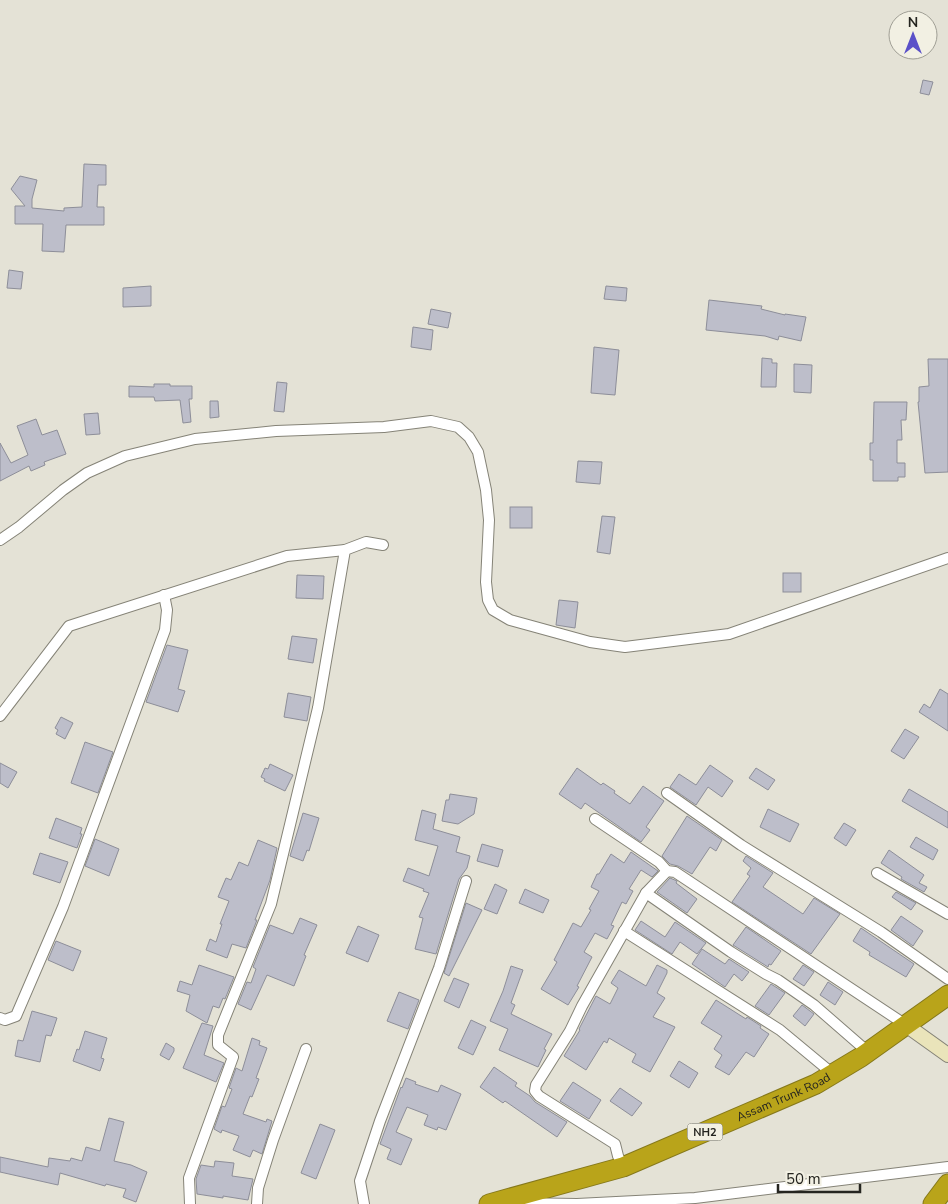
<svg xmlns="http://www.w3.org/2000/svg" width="948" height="1204" font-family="'Nunito Sans',sans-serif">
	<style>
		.building { fill: #bdbeca; stroke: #8d8e99 }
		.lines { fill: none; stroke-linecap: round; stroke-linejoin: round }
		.street-casing { stroke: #858377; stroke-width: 12 }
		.secondary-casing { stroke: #858377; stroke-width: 16 }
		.highway-casing { stroke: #85781c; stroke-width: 21 }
		.street { stroke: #fff; stroke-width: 10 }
		.secondary { stroke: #eae4ba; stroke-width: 14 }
		.highway { stroke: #b9a41a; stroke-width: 19 }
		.labels { text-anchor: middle; stroke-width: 4; stroke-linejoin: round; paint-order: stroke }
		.shield { fill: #f2f0e3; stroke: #62625a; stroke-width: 1 }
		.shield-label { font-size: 11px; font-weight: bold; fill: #252520 }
		.street-label { font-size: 12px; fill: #252520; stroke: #f2f0e3 }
	</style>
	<rect width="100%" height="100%" fill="#e4e2d6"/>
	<g class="building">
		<polygon points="923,80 933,82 929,95 920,93"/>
		<polygon points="84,164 106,165 106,185 98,185 97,207 104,207 104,225 66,225 64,252 42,251 43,224 15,224 15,206 25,206 11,189 20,176 37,180 32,199 32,208 64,211 64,208 82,207"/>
		<polygon points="9,270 23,272 21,289 7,288"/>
		<polygon points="151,286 151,306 123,307 123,288"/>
		<polygon points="606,286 627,288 626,301 604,299"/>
		<polygon points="709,300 762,306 761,309 785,315 785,314 806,317 801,341 779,336 778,340 765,336 706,330"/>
		<polygon points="431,309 451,313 448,328 428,324"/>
		<polygon points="413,327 433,330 431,350 411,347"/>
		<polygon points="594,347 619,350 615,395 591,393"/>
		<polygon points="762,358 772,359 772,363 777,363 776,387 761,387"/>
		<polygon points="928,359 948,359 948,472 925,473 918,402 919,402 919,387 929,386"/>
		<polygon points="794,364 812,365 811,393 794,392"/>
		<polygon points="277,382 287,383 284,412 274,411"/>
		<polygon points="154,384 170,384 170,386 192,386 192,399 189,399 191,422 183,423 180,400 155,401 154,397 129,397 129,386 154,387"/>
		<polygon points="210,401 218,401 219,417 210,418"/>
		<polygon points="874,402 907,402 906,420 901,420 902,440 897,440 897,463 905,463 905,477 898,477 898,481 873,481 873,460 870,460 870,443 873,443"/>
		<polygon points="98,413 100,434 86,435 84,414"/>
		<polygon points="36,419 42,435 57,430 66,454 44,462 45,465 31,471 29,466 0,481 0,443 11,463 28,455 17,426"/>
		<polygon points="578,461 602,462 600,484 576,482"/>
		<rect x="510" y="507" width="22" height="21"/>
		<polygon points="602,516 615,517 610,554 597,552"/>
		<rect x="783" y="573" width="18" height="19"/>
		<polygon points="297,575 324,576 323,599 296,598"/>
		<polygon points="559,600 578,602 575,628 556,625"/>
		<polygon points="292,636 317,639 313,663 288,659"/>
		<polygon points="167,645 188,650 178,689 185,691 178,712 146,702"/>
		<polygon points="940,689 948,694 948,731 919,712 924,704 930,708"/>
		<polygon points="288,693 311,697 307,721 284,717"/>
		<polygon points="61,717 73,723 65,739 56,734 58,730 55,728"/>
		<polygon points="905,729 919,737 904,759 891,751"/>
		<polygon points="85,742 113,752 98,793 71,783"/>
		<polygon points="0,763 17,772 8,788 0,783"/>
		<polygon points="270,764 293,775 285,791 264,781 265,779 261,777 265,768 268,769"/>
		<polygon points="710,765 733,781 722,797 708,787 696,805 670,787 679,774 696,785"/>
		<polygon points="577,768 601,785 603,783 615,791 614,793 630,804 643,786 664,801 646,827 650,830 641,842 585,803 581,809 559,794"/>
		<polygon points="756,768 775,780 768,790 749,778"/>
		<polygon points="909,789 948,812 948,828 902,801"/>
		<polygon points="450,794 477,798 474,814 458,824 442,821 446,800 449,800"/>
		<polygon points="768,809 799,824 790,842 760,827"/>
		<polygon points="422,810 436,814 433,829 460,837 456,852 470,856 467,868 459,879 436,954 415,949 423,918 419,917 429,893 423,891 424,889 403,881 408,868 429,876 438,846 415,840"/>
		<polygon points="303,813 319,818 309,851 307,850 303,861 290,856"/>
		<polygon points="687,816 722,840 716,851 710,847 692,874 678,866 670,864 662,856"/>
		<polygon points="56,818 82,828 80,834 82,834 77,848 49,838"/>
		<polygon points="844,823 856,830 846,846 834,838"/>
		<polygon points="916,837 938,850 933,860 910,847"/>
		<polygon points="95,839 119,849 109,876 85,866"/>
		<polygon points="258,840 277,848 270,880 255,920 257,920 246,948 232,944 227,958 206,950 210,939 216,942 222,924 220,924 229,901 218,897 226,878 231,880 239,862 248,866"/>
		<polygon points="482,844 503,850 498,867 477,861"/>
		<polygon points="889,850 924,875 919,883 927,887 924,892 901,879 902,877 881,863"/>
		<polygon points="631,852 658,871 652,877 641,870 629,889 633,891 626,904 622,902 611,925 614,926 607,939 595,933 584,952 592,957 577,986 579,987 568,1005 541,989 557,962 554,960 573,923 581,927 591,910 589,909 599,891 591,887 597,874 599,874 611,854 624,863"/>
		<polygon points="40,853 68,862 60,883 33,874"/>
		<polygon points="746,856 773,873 763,887 803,914 814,898 840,914 811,954 732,902 750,876 747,874 751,868 743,861"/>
		<polygon points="670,878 677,881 676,883 697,899 687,913 657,892"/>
		<polygon points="495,884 507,890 497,914 484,909"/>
		<polygon points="525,889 549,900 543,913 519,903"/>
		<polygon points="896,892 916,903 911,910 892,897"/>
		<polygon points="466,903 482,910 449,976 444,973"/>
		<polygon points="901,916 923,931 913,946 891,930"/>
		<polygon points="300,918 317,925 304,955 306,956 294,986 267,975 251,1010 238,1004 247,982 251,983 256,969 253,967 270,925 293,934"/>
		<polygon points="641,921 665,937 675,922 706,943 697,954 680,942 672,954 635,930"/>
		<polygon points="358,926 379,935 368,962 346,953"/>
		<polygon points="746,927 781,951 771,965 769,964 768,967 733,945"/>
		<polygon points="861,928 914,964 906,977 869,955 870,952 853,941"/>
		<polygon points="56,941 81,951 73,971 48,960"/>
		<polygon points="702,949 725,964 729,959 749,972 742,981 734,974 725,987 692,964"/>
		<polygon points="199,965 234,977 225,999 223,998 219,1008 213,1006 207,1023 186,1011 190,995 177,991 180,981 192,985"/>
		<polygon points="657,965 667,970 667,973 657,993 665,998 653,1017 675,1027 650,1072 632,1062 636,1054 609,1038 607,1043 604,1041 586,1070 564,1056 580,1030 579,1029 596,996 610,1004 618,988 611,983 619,970 646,986"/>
		<polygon points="803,965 814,972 804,986 793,979"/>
		<polygon points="511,966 523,970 511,1003 515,1005 511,1014 552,1034 544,1049 546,1050 538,1067 499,1050 508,1029 490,1021 503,991"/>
		<polygon points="454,978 469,984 459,1008 444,1001"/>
		<polygon points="828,982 843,992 835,1005 820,995"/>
		<polygon points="771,984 785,993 769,1015 755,1006"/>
		<polygon points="399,992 419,1000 408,1029 387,1021"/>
		<polygon points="716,1000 746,1019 747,1017 761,1026 760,1028 769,1034 754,1057 746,1052 729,1075 715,1067 722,1055 714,1049 722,1036 701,1023"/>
		<polygon points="802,1005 814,1014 805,1026 793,1016"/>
		<polygon points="32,1011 57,1018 51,1036 46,1035 40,1062 15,1056 18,1040 23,1041"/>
		<polygon points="471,1020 486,1027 473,1055 458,1048"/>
		<polygon points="202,1023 213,1026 204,1055 224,1063 216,1082 183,1068"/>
		<polygon points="85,1031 107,1038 101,1058 104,1059 100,1071 73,1061 77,1049 79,1050"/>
		<polygon points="252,1038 260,1041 259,1045 267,1048 256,1078 259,1079 252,1097 250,1096 243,1114 266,1122 267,1119 272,1121 262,1154 253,1150 250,1157 233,1150 239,1136 222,1130 221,1133 214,1129 222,1106 225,1107 232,1089 229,1088 236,1068 242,1071"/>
		<polygon points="166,1043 174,1048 174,1051 169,1060 160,1055"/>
		<polygon points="679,1061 698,1073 689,1088 670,1076"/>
		<polygon points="494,1067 517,1083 515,1086 530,1096 535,1102 567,1122 557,1137 505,1101 503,1103 480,1087"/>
		<polygon points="406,1078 416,1082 415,1084 438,1092 441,1085 461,1094 446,1130 438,1127 437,1130 424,1125 428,1115 407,1107 396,1132 412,1139 401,1165 387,1159 391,1149 380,1144 401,1087 402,1088"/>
		<polygon points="573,1082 601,1100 589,1119 560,1101"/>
		<polygon points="620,1088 642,1103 632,1116 610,1101"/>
		<polygon points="109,1118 124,1122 114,1161 131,1165 147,1172 136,1202 123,1197 126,1189 106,1184 105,1186 60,1173 58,1185 0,1172 0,1157 48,1167 49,1158 70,1161 71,1158 82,1161 86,1147 100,1151"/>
		<polygon points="320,1124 335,1130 316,1179 301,1173"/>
		<polygon points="215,1161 234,1163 232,1176 253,1179 248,1200 223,1196 223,1198 197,1194 196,1179 201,1165 214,1167"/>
	</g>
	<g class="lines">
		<defs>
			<g id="street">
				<polyline points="0,540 19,527 63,490 87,473 125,456 195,439 276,431 384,427 431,421 458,427 469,437 478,452 486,490 489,520 486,582 488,600 493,610 510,620 590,642 625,647 729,634 948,558"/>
				<polyline points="0,716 69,626 287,556 345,550"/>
				<polyline points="667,793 741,845 881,932 948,979"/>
				<polyline points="595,819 659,862 667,871 675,872 906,1025"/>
				<polyline points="877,873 948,914"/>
				<polyline points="646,893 731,952 766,974 778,980 814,1005 868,1052"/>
				<polyline points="624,931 780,1030 833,1074"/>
				<polyline points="0,1018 5,1020 16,1016 63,907 165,630 167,610 164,595"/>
				<polyline points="623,1167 618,1156 615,1144 539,1096 535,1091 536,1085 570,1031 582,1006 646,893 667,871"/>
				<polyline points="515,1203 577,1204 695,1198 948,1167"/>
				<polyline points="190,1204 189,1178 233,1057 218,1045 218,1035 271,904 318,708 345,550 366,542 383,545"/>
				<polyline points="257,1204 258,1188 273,1140 306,1049"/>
				<polyline points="364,1204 360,1181 380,1121 439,968 466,881"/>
			</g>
			<polyline id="secondary" points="906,1025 948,1055"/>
			<g id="highway">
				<path id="s1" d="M489,1204l134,-37 193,-83 45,-27 87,-62"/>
				<polyline points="933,1204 948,1184"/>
			</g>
		</defs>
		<use href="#street" class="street-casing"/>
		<use href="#secondary" class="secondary-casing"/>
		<use href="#highway" class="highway-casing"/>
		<use href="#street" class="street"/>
		<use href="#secondary" class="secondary"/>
		<use href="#highway" class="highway"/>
	</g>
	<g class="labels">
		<rect class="shield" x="687.5" y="1123.5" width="35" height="17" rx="4"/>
		<g class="shield-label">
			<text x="705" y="1136">NH2</text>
		</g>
		<g class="street-label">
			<text dy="4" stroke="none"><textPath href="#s1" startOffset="314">Assam Trunk Road</textPath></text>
		</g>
	</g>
	<g transform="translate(913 35)"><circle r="24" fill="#f2f0e3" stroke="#a09f95"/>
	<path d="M0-4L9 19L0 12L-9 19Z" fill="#5a50c8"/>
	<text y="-8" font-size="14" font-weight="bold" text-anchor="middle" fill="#252520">N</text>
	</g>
	<path d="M778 1184v8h82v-8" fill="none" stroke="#252520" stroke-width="2.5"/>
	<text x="786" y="1184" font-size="15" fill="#252520" stroke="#f2f0e3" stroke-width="4" paint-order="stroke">50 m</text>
</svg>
